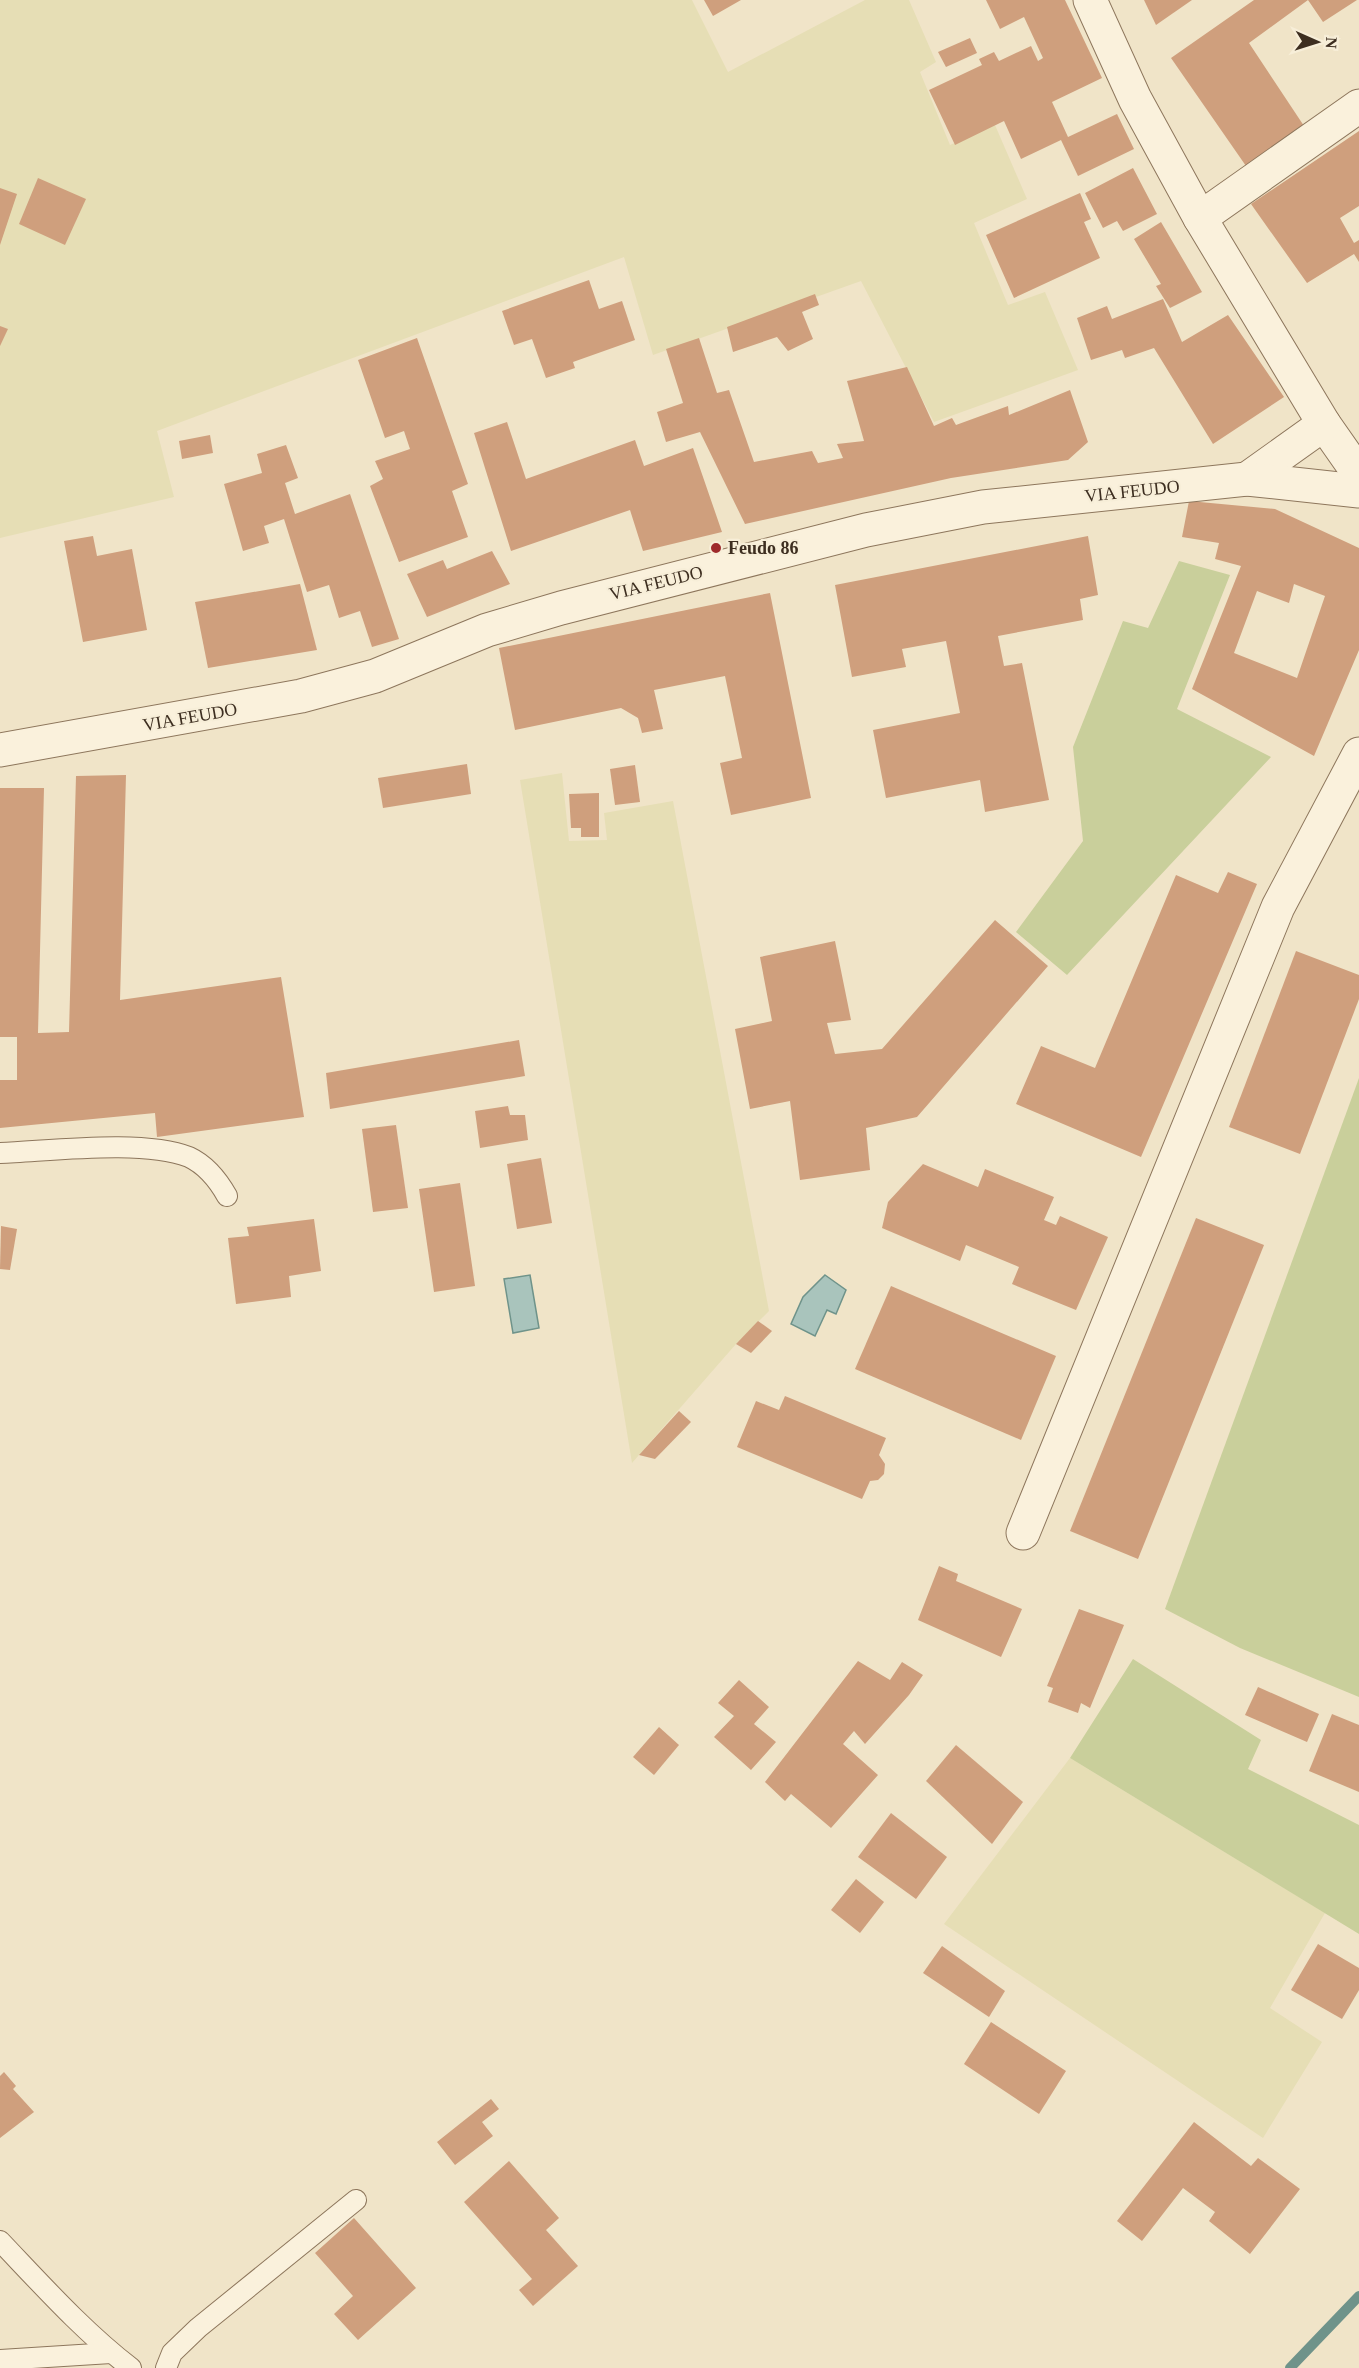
<svg xmlns="http://www.w3.org/2000/svg" width="1359" height="2368" font-family="'Times New Roman',serif">
	<style>
		.farmland { fill: #e6deb5 }
		.green { fill: #c9cf9b }
		.water { fill: #a9c4bc; stroke: #6f938a; stroke-width: 1.5 }
		.lines { fill: none; stroke-linecap: round; stroke-linejoin: round }
		.stream { stroke: #6f938a; stroke-width: 10 }
		.building { fill: #cf9f7d; fill-rule: evenodd }
		.lane-casing { stroke: #8d765c; stroke-width: 22 }
		.street-casing { stroke: #8d765c; stroke-width: 35 }
		.lane { stroke: #faf1dc; stroke-width: 20 }
		.street { stroke: #faf1dc; stroke-width: 33 }
		.poi-dot { fill: #9e2a2b; stroke: #f7eed8; stroke-width: 2 }
		.labels { text-anchor: middle; stroke-width: 4.5; stroke-linejoin: round; paint-order: stroke }
		.street-label { font-size: 18px; fill: #3d2e20; stroke: #f7eed8 }
		.poi-label { font-size: 18px; font-weight: bold; fill: #3d2e20; stroke: #f7eed8; text-anchor: start }
	</style>
	<rect width="100%" height="100%" fill="#f0e4c8"/>
	<g class="farmland">
		<polygon points="0,0 692,0 728,72 865,0 909,0 936,62 920,72 950,145 995,125 1027,199 974,223 1008,305 1045,292 1078,370 934,422 861,281 653,355 624,257 157,431 174,497 0,538"/>
		<polygon points="562,773 569,841 607,840 604,813 673,801 769,1311 736,1344 632,1463 520,780"/>
		<polygon points="1070,1758 1325,1913 1270,2008 1322,2042 1263,2138 944,1924"/>
	</g>
	<g class="green">
		<polygon points="1179,561 1230,575 1177,709 1271,757 1067,975 1016,932 1083,841 1073,747 1123,621 1148,628"/>
		<polygon points="1359,1078 1359,1697 1240,1648 1165,1609"/>
		<polygon points="1133,1659 1261,1740 1248,1769 1359,1825 1359,1934 1070,1758"/>
	</g>
	<g class="water">
		<polygon points="530,1275 539,1328 513,1333 504,1279"/>
		<polygon points="825,1275 846,1290 836,1314 827,1310 815,1336 791,1324 803,1297"/>
	</g>
	<g class="lines">
		<polyline class="stream" points="1290,2368 1359,2296"/>
	</g>
	<g class="building">
		<polygon points="704,0 741,0 713,16"/>
		<polygon points="986,0 1065,0 1102,78 1052,102 1068,137 1117,114 1134,149 1078,176 1061,140 1021,159 1004,121 955,145 929,90 982,65 979,59 994,52 999,61 1031,46 1038,61 1043,58 1024,17 1000,29"/>
		<polygon points="1144,0 1192,0 1156,25"/>
		<polygon points="1254,0 1357,0 1323,22 1308,0 1249,43 1304,126 1246,166 1171,58"/>
		<polygon points="970,38 977,53 946,67 938,52"/>
		<polygon points="1359,131 1359,206 1340,218 1354,243 1359,240 1359,262 1354,254 1307,283 1251,204"/>
		<polygon points="1133,168 1157,214 1123,231 1117,221 1103,228 1085,193"/>
		<polygon points="38,178 86,199 65,245 19,224"/>
		<polygon points="0,188 17,194 0,245"/>
		<polygon points="1080,193 1091,219 1084,222 1100,258 1014,298 986,235"/>
		<polygon points="1161,222 1202,292 1170,308 1156,286 1161,284 1134,239"/>
		<polygon points="589,280 599,309 622,301 635,340 573,362 575,368 546,378 532,339 514,345 502,311"/>
		<polygon points="815,294 819,305 802,312 813,339 788,351 777,337 733,352 727,327"/>
		<polygon points="1163,299 1182,342 1228,315 1284,397 1213,444 1154,348 1125,358 1122,350 1091,360 1077,318 1107,306 1112,319"/>
		<polygon points="0,326 8,329 0,346"/>
		<polygon points="417,338 468,484 452,491 468,537 399,562 370,486 383,479 375,461 410,449 404,431 385,438 358,360"/>
		<polygon points="699,338 717,393 729,390 754,462 812,451 818,463 843,458 837,444 864,441 847,381 907,367 934,426 952,418 956,425 1008,406 1009,415 1070,390 1088,442 1068,460 951,478 745,524 700,432 666,442 657,412 683,403 666,349"/>
		<polygon points="507,422 526,479 635,440 644,466 693,448 722,532 643,551 630,510 511,551 474,433"/>
		<polygon points="210,435 213,453 182,459 179,441"/>
		<polygon points="286,445 298,478 285,483 295,514 350,494 399,639 372,647 360,611 339,618 329,585 307,592 284,519 264,526 269,543 243,551 224,484 262,473 257,454"/>
		<path d="M1189,501l86,8 84,39v102l-45,106 -122,-67 49,-123 -26,-7 4,-16 -37,-6zM1294,584l31,12 -28,82 -63,-25 23,-62 32,12z"/>
		<polygon points="93,536 97,556 132,549 147,630 83,642 64,541"/>
		<polygon points="1088,536 1098,595 1080,599 1083,620 998,636 1004,666 1022,663 1049,800 985,812 980,780 886,798 873,730 960,713 946,641 902,649 906,667 852,677 835,585"/>
		<polygon points="492,551 510,584 427,617 407,574 443,560 447,569"/>
		<polygon points="300,584 317,650 208,668 195,602"/>
		<polygon points="770,593 811,798 731,815 720,763 742,758 725,676 654,690 663,729 642,733 638,718 621,708 515,730 499,648"/>
		<polygon points="467,764 471,794 383,808 378,778"/>
		<polygon points="635,765 640,802 615,805 610,769"/>
		<polygon points="126,775 120,1000 281,977 304,1117 157,1137 155,1113 0,1128 0,1080 17,1080 17,1037 0,1037 0,788 44,788 38,1033 69,1032 76,776"/>
		<polygon points="599,793 599,837 581,837 581,828 571,828 569,794"/>
		<polygon points="1228,872 1257,884 1141,1157 1016,1104 1041,1046 1095,1068 1176,875 1218,893"/>
		<polygon points="995,920 1048,966 917,1117 866,1128 870,1170 800,1180 790,1101 750,1109 735,1029 772,1021 760,957 835,941 851,1020 827,1023 835,1054 882,1049"/>
		<polygon points="1296,951 1359,975 1359,999 1300,1154 1229,1127"/>
		<polygon points="519,1040 525,1076 330,1109 326,1073"/>
		<polygon points="508,1106 510,1115 525,1115 528,1140 480,1148 475,1111"/>
		<polygon points="396,1125 408,1208 373,1212 362,1129"/>
		<polygon points="541,1158 552,1223 517,1229 507,1164"/>
		<polygon points="923,1164 978,1187 985,1169 1054,1197 1044,1220 1056,1225 1060,1216 1108,1237 1076,1310 1012,1284 1019,1267 966,1245 960,1261 882,1228 888,1202"/>
		<polygon points="460,1183 475,1286 434,1292 419,1189"/>
		<polygon points="1196,1218 1264,1245 1138,1559 1070,1531"/>
		<polygon points="314,1219 321,1271 289,1276 291,1297 236,1304 228,1238 249,1236 247,1227"/>
		<polygon points="1,1226 17,1229 10,1270 0,1269"/>
		<polygon points="891,1286 1056,1356 1021,1440 855,1369"/>
		<polygon points="758,1321 772,1331 751,1353 736,1344"/>
		<polygon points="785,1396 886,1438 879,1455 885,1464 884,1474 878,1480 870,1481 862,1499 737,1447 756,1401 779,1410"/>
		<polygon points="679,1411 691,1422 655,1459 639,1455"/>
		<polygon points="939,1566 958,1574 956,1581 1022,1609 1001,1657 918,1620"/>
		<polygon points="1079,1609 1124,1625 1090,1708 1081,1703 1078,1713 1048,1702 1053,1688 1047,1686"/>
		<polygon points="858,1661 890,1680 902,1662 923,1675 909,1695 865,1744 854,1731 843,1744 878,1775 831,1828 791,1794 785,1801 765,1782"/>
		<polygon points="739,1680 769,1707 754,1724 776,1742 751,1770 714,1737 734,1716 718,1703"/>
		<polygon points="1258,1687 1319,1714 1307,1742 1245,1715"/>
		<polygon points="1332,1714 1359,1725 1359,1792 1309,1771"/>
		<polygon points="659,1727 679,1745 654,1775 633,1757"/>
		<polygon points="956,1745 1023,1802 992,1844 926,1781"/>
		<polygon points="891,1813 947,1857 916,1899 858,1857"/>
		<polygon points="856,1879 884,1902 860,1933 831,1910"/>
		<polygon points="1318,1944 1359,1968 1359,1990 1342,2019 1291,1990"/>
		<polygon points="942,1946 1005,1991 989,2017 923,1973"/>
		<polygon points="991,2022 1066,2071 1039,2114 964,2064"/>
		<polygon points="4,2072 16,2086 13,2089 34,2112 0,2138 0,2076"/>
		<polygon points="491,2099 499,2109 482,2122 493,2136 455,2165 437,2142"/>
		<polygon points="1194,2122 1251,2166 1258,2158 1300,2189 1250,2254 1209,2221 1215,2212 1183,2188 1142,2241 1117,2221"/>
		<polygon points="509,2161 559,2218 546,2230 578,2266 533,2306 519,2290 532,2279 464,2202"/>
		<polygon points="354,2218 416,2288 358,2340 334,2314 353,2296 315,2253"/>
	</g>
	<g class="lines">
		<defs>
			<g id="lane">
				<path d="M0,1153c51,-2 143,-14 189,4 17,8 29,23 38,39"/>
				<path d="M0,2241c42,44 83,90 131,127"/>
				<polyline points="0,2360 111,2353"/>
				<polyline points="166,2368 172,2353 198,2328 356,2200"/>
			</g>
			<g id="street">
				<polyline points="1090,0 1135,99 1200,218 1324,424 1359,474"/>
				<polyline points="1200,218 1359,106"/>
				<polyline points="1247,479 1324,424"/>
				<polyline points="0,750 301,696 375,676 487,630 561,608 866,530 983,507 1247,479 1359,491"/>
				<polyline points="1023,1533 1278,907 1359,754"/>
			</g>
		</defs>
		<use href="#lane" class="lane-casing"/>
		<use href="#street" class="street-casing"/>
		<use href="#lane" class="lane"/>
		<use href="#street" class="street"/>
	</g>
	<circle class="poi-dot" cx="716" cy="548" r="6"/>
	<g class="labels">
		<g class="street-label">
			<text transform="translate(1132 491) rotate(-6)" y="6">VIA FEUDO</text>
			<text transform="translate(656 583) rotate(-14)" y="6">VIA FEUDO</text>
			<text transform="translate(190 717) rotate(-10)" y="6">VIA FEUDO</text>
		</g>
		<g class="poi-label">
			<text x="728" y="554">Feudo 86</text>
		</g>
	</g>
	<g transform="translate(1317 42) rotate(93)" stroke="#f7eed8" stroke-width="4.5" paint-order="stroke">
	<path d="M0-4.5L10 22L0 15L-10 22Z" fill="#3d2e20"/>
	<text y="-9" font-size="16" font-weight="bold" text-anchor="middle" fill="#3d2e20">N</text>
	</g>
</svg>
